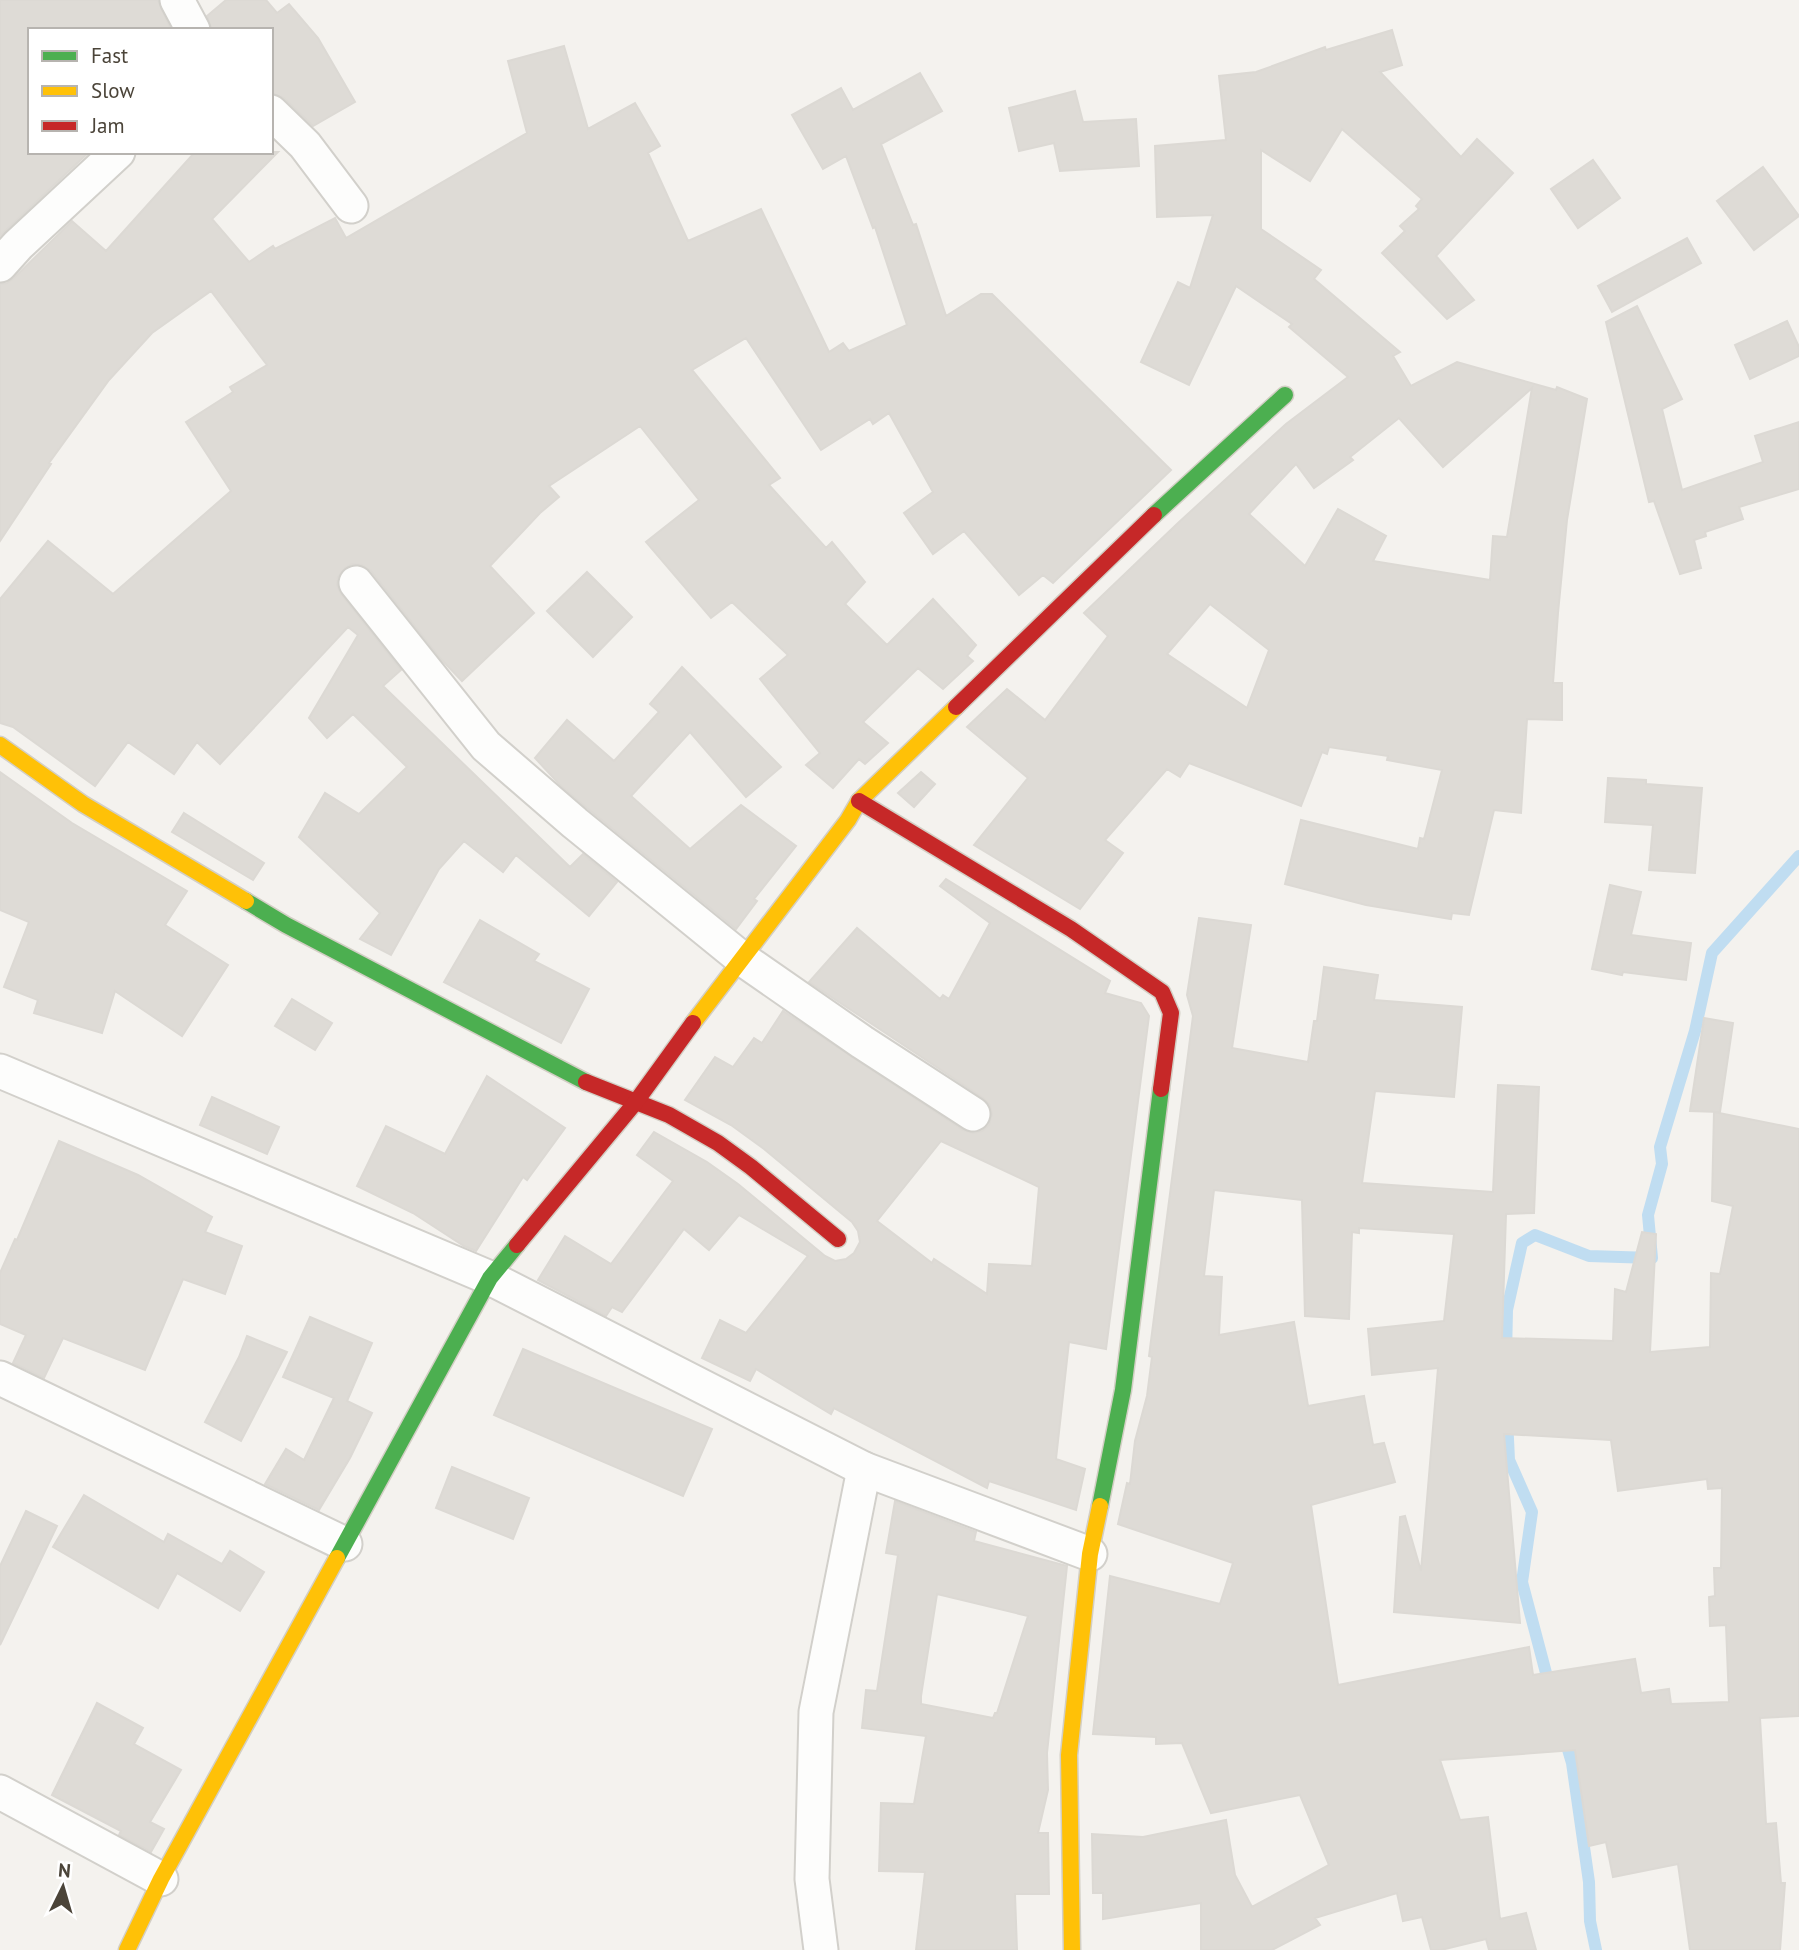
<svg xmlns="http://www.w3.org/2000/svg" width="1799" height="1950" font-family="'PT Sans',sans-serif">
	<style>
		.lines { fill: none; stroke-linecap: round; stroke-linejoin: round }
		.stream { stroke: #c0ddf1; stroke-width: 12 }
		.building { fill: #dedbd6; stroke: #dcd9d4; stroke-width: 2; fill-rule: evenodd }
		.street-casing { stroke: #d2d0cb; stroke-width: 37 }
		.fast-casing { stroke: #d3cfc5; stroke-width: 19 }
		.slow-casing { stroke: #d3cfc5; stroke-width: 19 }
		.jam-casing { stroke: #d3cfc5; stroke-width: 19 }
		.street { stroke: #fdfdfc; stroke-width: 33 }
		.fast { stroke: #4caf50; stroke-width: 16 }
		.slow { stroke: #ffc107; stroke-width: 16 }
		.jam { stroke: #c62828; stroke-width: 16 }
	</style>
	<rect width="100%" height="100%" fill="#f4f2ee"/>
	<g class="lines">
		<g class="stream">
			<polyline points="1506,1355 1507,1310 1522,1243 1535,1235 1589,1256 1652,1258 1648,1215 1662,1164 1660,1147 1695,1031 1712,953 1799,856"/>
			<polyline points="1507,1418 1509,1460 1532,1512 1522,1582 1550,1688"/>
			<polyline points="1564,1736 1572,1763 1589,1882 1590,1921 1596,1950"/>
		</g>
	</g>
	<g class="building">
		<polygon points="0,0 158,0 171,30 30,30 30,152 89,152 0,236"/>
		<polygon points="226,0 266,0 277,13 289,4 318,38 355,102 313,126 284,98 271,93 271,30 212,30 207,16"/>
		<path d="M1392,30l10,35 -22,7 81,85 16,-18 36,34 -77,83 38,44 -27,19 -65,-66 23,-22 -5,-5 19,-17 -3,-3 6,-7 -80,-70 -32,52 -49,-31v79l60,41 -7,9 86,73 -7,4 18,30 46,-24 99,28 1,-3 30,12 -20,121 -9,93 -5,70h9v37l-35,-1 -6,94 -27,-3 -25,105 -17,-2 -1,6 -85,-14 -81,-21 16,-64 117,29 2,-11 4,1 18,-69 -55,-10 1,-4 -59,-9 -2,7 -5,-2 -21,54 -112,-43 -9,14 -13,-8 -62,71 18,13 -43,56 -106,-64 54,-67 -61,-51 40,-38 38,31 63,-84 -24,-23 94,-90 108,-99 62,-47 -59,-50 3,-3 -56,-38 -47,99 -48,-23 37,-80 12,6 23,-73 -56,2 -2,-71 71,-6 -7,-64 37,-4 69,-25 1,3zM1532,388l-25,149 -14,-1 -3,44 -117,-19 13,-25 -48,-27 -33,57 -56,-52 47,-50 18,24 39,-28 -3,-3 49,-39 44,49zM1210,604l59,46 -22,58 -80,-54z"/>
		<polygon points="564,46 588,129 635,103 660,146 648,153 688,241 761,209 829,352 843,343 849,351 907,325 875,227 873,228 846,156 823,169 792,115 841,88 853,110 920,73 942,111 881,144 913,225 916,224 946,316 981,294 992,294 1171,470 1053,583 1043,575 1019,595 964,531 933,554 904,513 933,492 889,413 873,424 870,419 821,450 746,338 692,370 780,478 769,485 826,548 832,542 865,582 845,604 887,645 933,599 976,645 967,656 973,661 943,689 918,668 863,722 888,743 865,764 859,759 833,788 806,765 820,753 760,679 788,655 732,602 711,618 646,542 699,500 640,426 549,486 559,497 540,513 490,566 534,613 462,681 441,659 371,571 362,565 352,564 345,568 338,577 337,585 341,594 401,670 383,686 570,867 583,854 617,882 589,916 516,855 503,872 464,841 439,869 391,955 360,939 380,913 299,837 325,793 359,814 407,767 353,714 327,738 309,718 358,635 348,627 220,764 197,742 174,774 128,742 95,786 13,727 0,723 0,599 48,541 113,594 231,491 186,422 233,392 230,387 267,365 211,291 152,333 109,380 49,463 51,464 0,541 0,284 7,283 14,278 72,221 106,251 195,152 278,152 212,219 249,262 273,246 275,249 335,218 346,238 527,133 508,61"/>
		<polygon points="1075,91 1083,122 1136,119 1139,166 1060,171 1054,143 1019,151 1009,108"/>
		<polygon points="1593,160 1620,198 1578,228 1551,189"/>
		<polygon points="1763,167 1799,216 1754,250 1717,201"/>
		<polygon points="1687,238 1701,263 1612,312 1598,286"/>
		<polygon points="1637,306 1682,399 1662,409 1682,490 1763,462 1755,436 1799,422 1799,489 1739,507 1743,519 1705,532 1706,536 1694,540 1701,568 1680,574 1654,501 1649,502 1606,322"/>
		<polygon points="1787,321 1799,347 1799,356 1750,379 1735,345"/>
		<polygon points="587,572 632,617 593,657 547,611"/>
		<polygon points="682,667 781,767 746,797 690,732 631,796 690,849 741,805 796,846 754,899 757,901 736,929 587,808 561,786 535,758 567,720 614,761 659,712 650,704"/>
		<polygon points="0,772 72,823 187,891 165,925 228,965 182,1036 115,991 102,1033 34,1013 38,1000 4,987 29,922 0,910"/>
		<polygon points="921,772 935,784 914,807 898,793"/>
		<polygon points="1608,778 1646,780 1646,784 1702,788 1695,873 1649,870 1653,825 1605,822"/>
		<polygon points="184,813 264,863 253,880 172,832"/>
		<path d="M946,879l164,102 -5,12 36,10 8,13 -43,333 -37,-7 -13,117 29,10 -9,41 -87,-29 -2,7 -153,-80 -3,6 -75,-45 -6,12 -48,-23 18,-38 26,13 62,-77 -69,-41 -30,35 -25,-21 -62,83 -10,-5 -6,9 -68,-36 27,-44 46,28 62,-83 -36,-26 17,-23 53,30 31,22 87,72 10,5 11,-2 8,-6 6,-11 -2,-11 -6,-9 -88,-73 -33,-24 -46,-25 30,-43 18,10 21,-29 8,5 21,-32 180,119 10,3 9,-2 7,-6 3,-11 -2,-9 -7,-7 -174,-116 48,-54 83,71 3,-4 6,4 41,-76 -50,-37zM941,1141l98,46 -7,79 -43,-2 -2,30 -53,-35 -2,4 -55,-42z"/>
		<polygon points="1610,885 1641,892 1631,935 1691,943 1686,980 1623,972 1622,975 1592,969"/>
		<path d="M1199,918l52,7 -19,123 76,14 6,-41h3l7,-54 54,8 -4,25 88,7 -8,90 -79,-6 -13,92 131,9 5,-107 41,2 -5,126 -28,1 -4,124 111,3 2,-52 11,3 16,-60 14,2 -6,118 60,-5 1,-74 9,1 13,-68 -21,-5 2,-89 85,17v587l-39,2 6,106 10,-1 5,60h4l-5,67h-90l-12,-86 -65,13 -7,-35 -17,4 -14,-96 -135,10 20,60 28,-3 12,102 26,-6 10,37h-47l-3,-11 -45,11h-10l-9,-33 -19,4 -6,-28 -82,25 5,7 -48,25h-71v-47l-98,16v-26h-10l-1,-59 51,3 83,-17 9,55 17,32 77,-42 -29,-70 -89,18 -29,-70 -26,1v-7l-63,-3 17,-158 110,28 13,-41 -115,-39 9,-41 3,1 5,-43 12,-45 5,-39 -3,-1 44,-340 -6,-21zM1214,1190l88,10 3,116 44,3 3,-87 7,1v-5l95,6 -10,87 -76,8 4,46 66,-7 -17,203 -16,-55 -5,1 -6,95 126,11 -16,-189 107,6 7,51 89,-12 1,10 14,-1 -1,80h-7l1,28 -6,1 1,29 16,-1 3,77 -58,2 -2,-15 -28,4 -6,-34 -102,16 -4,-28 -191,38 -27,-180 84,-23 -11,-39 -11,2 -9,-49 -56,10 -14,-84 -75,13 3,-58 -18,-1z"/>
		<polygon points="480,920 539,954 534,961 589,989 561,1043 444,982"/>
		<polygon points="292,999 332,1023 315,1050 275,1026"/>
		<polygon points="1704,1018 1733,1023 1720,1112 1690,1111"/>
		<polygon points="487,1076 565,1128 527,1180 523,1177 476,1251 464,1246 413,1213 357,1186 386,1126 445,1154"/>
		<polygon points="212,1097 279,1127 267,1154 200,1125"/>
		<polygon points="59,1141 138,1175 212,1217 205,1232 242,1246 225,1294 183,1279 145,1370 63,1338 44,1378 13,1363 26,1335 0,1324 0,1273 15,1239 17,1240"/>
		<polygon points="310,1317 372,1343 347,1401 372,1413 350,1458 319,1510 265,1484 286,1449 304,1460 334,1398 283,1377"/>
		<polygon points="247,1336 287,1352 241,1441 205,1422 239,1357"/>
		<polygon points="523,1349 712,1429 683,1496 494,1415"/>
		<polygon points="452,1467 529,1498 513,1539 436,1508"/>
		<polygon points="84,1495 164,1542 168,1534 222,1564 230,1551 264,1572 240,1611 177,1573 158,1608 53,1547"/>
		<path d="M895,1501l81,31 -2,9 93,25 -20,187 1,37 -10,43h10l1,61h-34l2,56h-101l9,-78 -46,-1 2,-68 33,1 12,-68 -64,-8 4,-38 11,1 21,-136 -12,-2zM937,1594l91,22 -31,97h-2l-2,5 -72,-14v-8z"/>
		<polygon points="26,1511 57,1526 0,1645 0,1566"/>
		<polygon points="97,1703 143,1728 134,1744 181,1770 150,1822 164,1829 151,1852 119,1835 121,1831 52,1795"/>
	</g>
	<g class="lines">
		<defs>
			<g id="street">
				<polyline points="177,0 193,30"/>
				<polyline points="271,112 305,145 351,206"/>
				<polyline points="0,265 18,245 118,152"/>
				<polyline points="356,583 486,746 575,823 741,958 862,1042 973,1114"/>
				<polyline points="0,1071 490,1278 864,1469 1090,1554"/>
				<polyline points="0,1378 345,1544"/>
				<polyline points="0,1792 161,1879"/>
				<polyline points="821,1950 812,1879 816,1712 864,1469"/>
			</g>
			<g id="fast">
				<polyline points="1154,515 1285,395"/>
				<polyline points="246,901 286,925 586,1082"/>
				<polyline points="1100,1506 1123,1390 1161,1089"/>
				<polyline points="337,1558 490,1278 517,1245"/>
			</g>
			<g id="slow">
				<polyline points="0,745 83,804 246,901"/>
				<polyline points="693,1023 848,820 859,801 956,707"/>
				<polyline points="127,1950 161,1879 337,1558"/>
				<polyline points="1072,1950 1069,1755 1090,1554 1100,1506"/>
			</g>
			<g id="jam">
				<polyline points="956,707 1154,515"/>
				<polyline points="859,801 1071,929 1162,992 1171,1013 1161,1089"/>
				<polyline points="586,1082 669,1115 718,1143 751,1167 838,1239"/>
				<polyline points="517,1245 635,1103 693,1023"/>
			</g>
		</defs>
		<use href="#street" class="street-casing"/>
		<use href="#fast" class="fast-casing"/>
		<use href="#slow" class="slow-casing"/>
		<use href="#jam" class="jam-casing"/>
		<use href="#street" class="street"/>
		<use href="#fast" class="fast"/>
		<use href="#slow" class="slow"/>
		<use href="#jam" class="jam"/>
	</g>
	<rect x="28" y="28" width="245" height="126" fill="#ffffff" stroke="#b7b4b0" stroke-width="2"/>
	<rect x="42" y="51" width="35" height="10" fill="#4caf50" stroke="#b7b4b0" stroke-width="2"/>
	<text x="91" y="63" font-size="21" fill="#4b4439">Fast</text>
	<rect x="42" y="86" width="35" height="10" fill="#ffc107" stroke="#b7b4b0" stroke-width="2"/>
	<text x="91" y="98" font-size="21" fill="#4b4439">Slow</text>
	<rect x="42" y="121" width="35" height="10" fill="#c62828" stroke="#b7b4b0" stroke-width="2"/>
	<text x="91" y="133" font-size="21" fill="#4b4439">Jam</text>
	<g transform="translate(63 1887) rotate(5)" stroke="#ffffff" stroke-width="5" paint-order="stroke">
	<path d="M0-5L12 26L0 18L-12 26Z" fill="#4b4439"/>
	<text y="-10" font-size="19" font-weight="bold" text-anchor="middle" fill="#4b4439">N</text>
	</g>
</svg>
